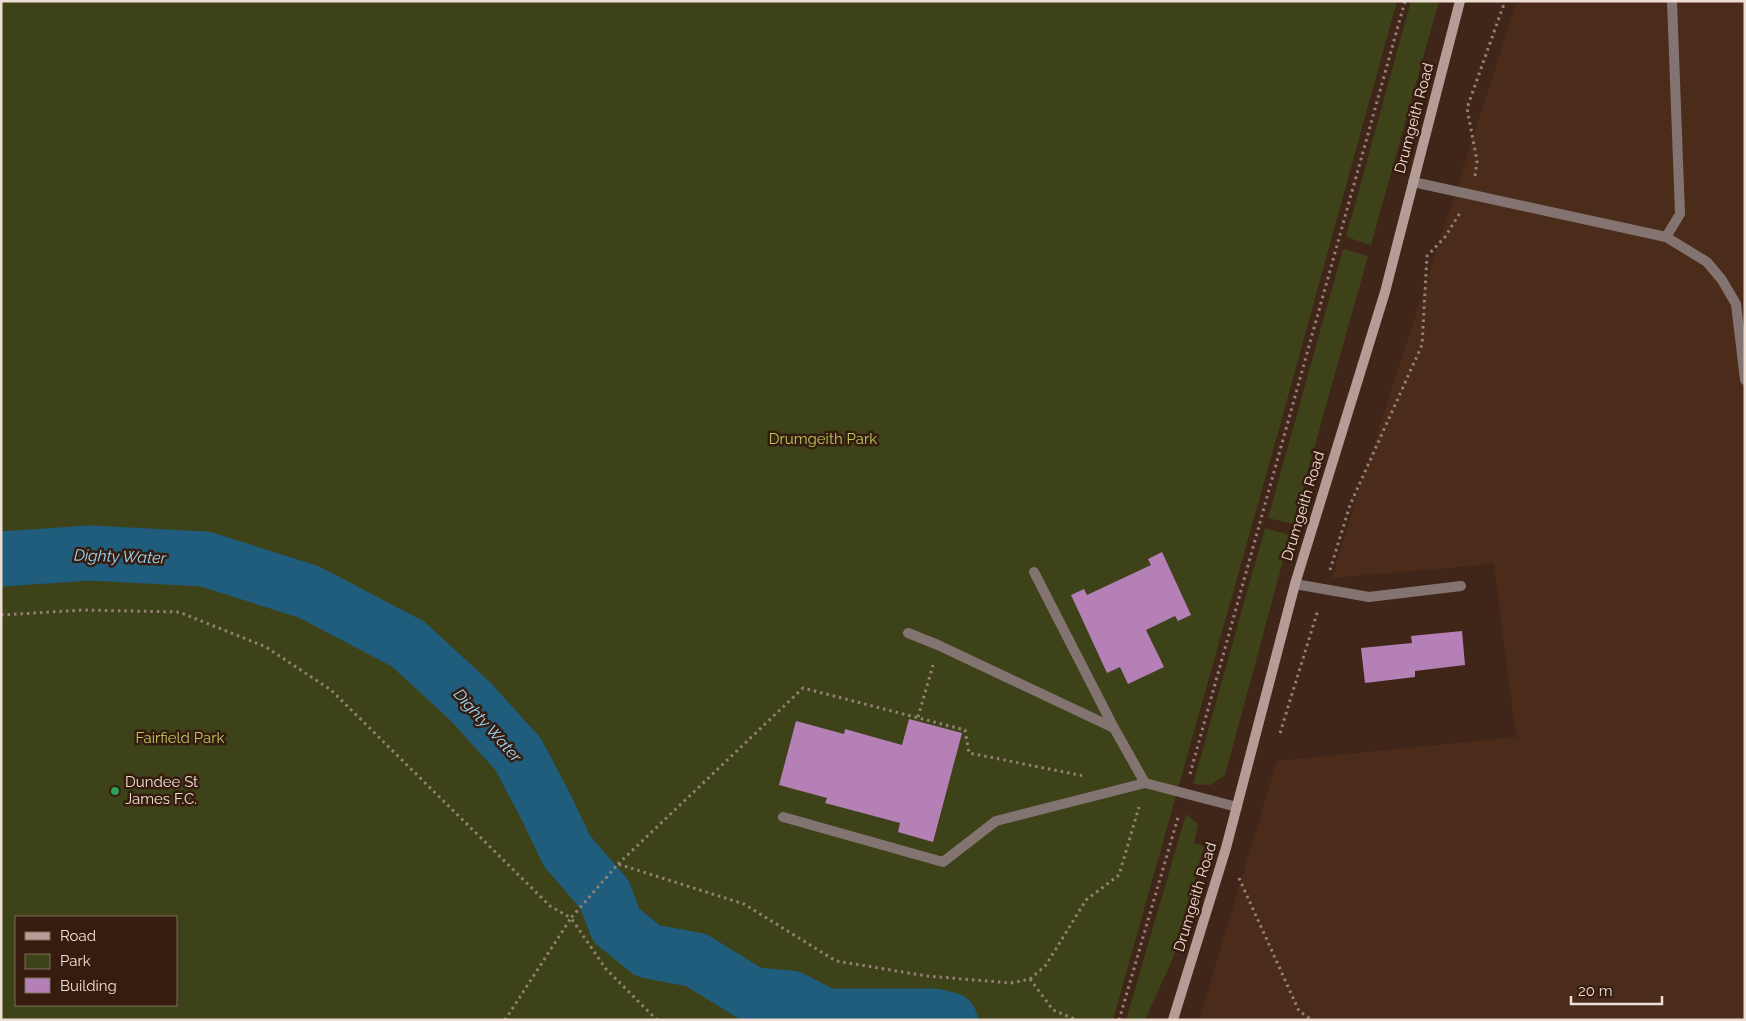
<svg xmlns="http://www.w3.org/2000/svg" width="1746" height="1021" font-family="Raleway,sans-serif">
	<style>
		.built { fill: #4b2b19 }
		.green { fill: #3d4219; fill-rule: evenodd }
		.lines { fill: none; stroke-linecap: round; stroke-linejoin: round }
		.river { stroke: #205c7b; stroke-width: 55 }
		.building { fill: #b480b6 }
		.path { stroke: #968074; stroke-width: 3; stroke-dasharray: 2.5 4; stroke-linecap: butt }
		.service { stroke: #847471; stroke-width: 10 }
		.secondary { stroke: #b69c97; stroke-width: 10 }
		.leisure-dot { fill: #2e9e5b; stroke: #351c0e; stroke-width: 2 }
		.labels { text-anchor: middle; stroke-width: 5; stroke-linejoin: round; paint-order: stroke }
		.street-label { font-size: 15px; fill: #efded4; stroke: #351c0e }
		.park-label { font-size: 15px; fill: #bcc861; stroke: #351c0e }
		.poi-label { font-size: 15px; fill: #efded4; stroke: #351c0e; text-anchor: start }
		.water-label { font-size: 16px; font-style: italic; fill: #9dd8fb; stroke: #351c0e }
	</style>
	<rect width="100%" height="100%" fill="#402618"/>
	<polygon class="built" points="1517,1 1745,1 1745,1020 1199,1020 1277,761 1516,737 1494,564 1332,578 1356,500"/>
	<g class="green">
		<path d="M1,1h1396l-118,428 -166,591h-1112zM16,917h160v88h-160z"/>
		<polygon points="1411,1 1439,1 1371,245 1346,237"/>
		<polygon points="1343,249 1368,256 1293,524 1268,518"/>
		<polygon points="1265,528 1290,535 1225,775 1210,785 1193,784"/>
		<polygon points="1186,814 1198,824 1194,843 1204,846 1173,958 1145,1020 1126,1020"/>
	</g>
	<g class="lines">
		<polyline class="river" points="1,559 90,553 205,559 309,592 408,644 470,701 518,754 545,805 567,851 605,895 616,925 648,951 696,960 753,995 791,998 826,1016 934,1016 950,1020"/>
	</g>
	<g class="building">
		<polygon points="1162,552 1191,615 1178,621 1175,616 1146,630 1164,667 1128,684 1120,667 1107,673 1071,595 1084,589 1087,595 1151,565 1148,559"/>
		<polygon points="1462,631 1465,665 1415,671 1415,677 1365,683 1361,648 1412,643 1411,636"/>
		<polygon points="909,719 962,733 933,842 898,832 900,823 825,803 827,798 779,785 796,721 844,734 845,729 902,745"/>
	</g>
	<g class="lines">
		<g class="path">
			<polyline points="1475,176 1477,161 1467,108 1505,1"/>
			<polyline points="1330,570 1350,505 1422,345 1427,256 1445,237 1460,213"/>
			<polyline points="1,615 83,610 179,612 266,647 331,690 550,906 571,918 618,864 744,904 836,961 927,976 1011,983 1030,979 1046,965 1086,900 1119,875 1139,807"/>
			<polyline points="918,717 933,665"/>
			<polyline points="1280,733 1318,610"/>
			<polyline points="1190,774 1405,1"/>
			<polyline points="618,864 803,688 965,730 969,753 1084,776"/>
			<polyline points="1239,878 1299,1011 1312,1020"/>
			<polyline points="1030,979 1053,1010 1077,1020"/>
			<polyline points="505,1020 571,918 606,969 657,1020"/>
			<polyline points="1119,1020 1179,814"/>
		</g>
		<g class="service">
			<polyline points="1413,182 1666,237 1707,262 1722,280 1736,304 1745,380"/>
			<polyline points="1666,237 1680,214 1672,1"/>
			<polyline points="1034,572 1114,728 1145,783"/>
			<polyline points="1295,584 1369,597 1461,586"/>
			<polyline points="908,633 938,645 1114,728"/>
			<polyline points="783,817 943,862 996,821 1145,783 1237,807"/>
		</g>
		<polyline class="secondary" points="1173,1020 1226,848 1295,584 1385,292 1460,1"/>
	</g>
	<circle class="leisure-dot" cx="115" cy="791" r="5"/>
	<g class="labels">
		<g class="street-label">
			<text transform="translate(1414 118) rotate(-75)" y="5">Drumgeith Road</text>
			<text transform="translate(1303 506) rotate(-73)" y="5">Drumgeith Road</text>
			<text transform="translate(1195 897) rotate(-73)" y="5">Drumgeith Road</text>
		</g>
		<g class="park-label">
			<text x="823" y="444">Drumgeith Park</text>
			<text x="180" y="743">Fairfield Park</text>
		</g>
		<g class="poi-label">
			<text x="125" y="787">Dundee St<tspan x="125" dy="17">James F.C.</tspan></text>
		</g>
		<g class="water-label">
			<text transform="translate(120 556) rotate(2)" y="6">Dighty Water</text>
			<text transform="translate(488 725) rotate(48)" y="6">Dighty Water</text>
		</g>
	</g>
	<rect width="1746" height="1021" fill="none" stroke="#efded4" stroke-width="5"/>
	<rect x="15" y="916" width="162" height="90" fill="#351c0e" stroke="#7f6a5d"/>
	<rect x="25" y="932" width="25" height="8" fill="#b69c97" stroke="#7f6a5d"/>
	<text x="60" y="941" font-size="15" fill="#efded4">Road</text>
	<rect x="25" y="954" width="25" height="15" fill="#3d4219" stroke="#7f6a5d"/>
	<text x="60" y="966" font-size="15" fill="#efded4">Park</text>
	<rect x="25" y="978" width="25" height="15" fill="#b480b6" stroke="#7f6a5d"/>
	<text x="60" y="991" font-size="15" fill="#efded4">Building</text>
	<path d="M1571 996v8h91v-8" fill="none" stroke="#efded4" stroke-width="2.5"/>
	<text x="1578" y="996" font-size="15" fill="#efded4" stroke="#351c0e" stroke-width="4" paint-order="stroke">20 m</text>
</svg>
